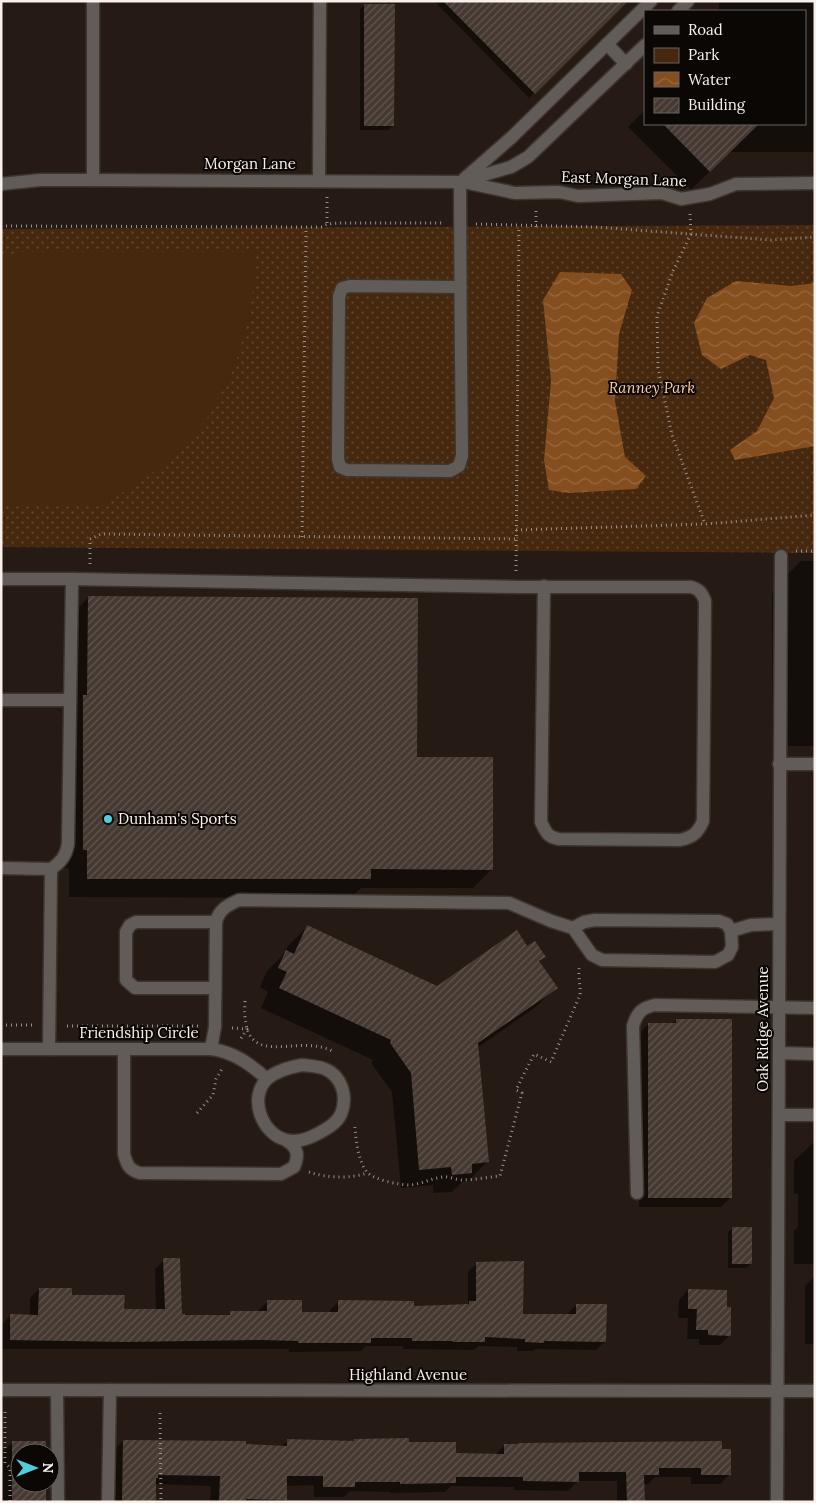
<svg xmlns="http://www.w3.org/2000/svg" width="816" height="1503" font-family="Lora,serif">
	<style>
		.green { fill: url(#green-dots) }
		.pitch { fill: #46280f }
		.water { fill: url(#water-waves) }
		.shadow { fill: #0007 }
		.building { fill: url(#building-hatch) }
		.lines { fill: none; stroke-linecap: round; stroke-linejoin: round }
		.minor-casing { stroke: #3e352e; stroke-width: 15 }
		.path { stroke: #98908a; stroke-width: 3; stroke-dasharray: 1 4; stroke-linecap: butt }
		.minor { stroke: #625c58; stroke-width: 12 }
		.poi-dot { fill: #53cbdb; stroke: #0b0705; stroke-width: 2 }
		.labels { text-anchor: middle; stroke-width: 4; stroke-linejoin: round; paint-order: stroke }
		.street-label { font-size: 15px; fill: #f7f0eb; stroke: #0b0705 }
		.park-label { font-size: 15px; font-style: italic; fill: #fdcaa5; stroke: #0b0705 }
		.poi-label { font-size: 15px; fill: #f7f0eb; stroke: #0b0705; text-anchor: start }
	</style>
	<defs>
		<pattern id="green-dots" width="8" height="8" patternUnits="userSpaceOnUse" patternTransform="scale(1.25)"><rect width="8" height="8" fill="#46280f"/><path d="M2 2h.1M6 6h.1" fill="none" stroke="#614832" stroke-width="1.8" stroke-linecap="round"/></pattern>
		<pattern id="water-waves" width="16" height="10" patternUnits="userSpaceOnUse" patternTransform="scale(1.25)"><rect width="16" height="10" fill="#854e1f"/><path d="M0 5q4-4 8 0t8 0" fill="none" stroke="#976840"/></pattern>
		<pattern id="building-hatch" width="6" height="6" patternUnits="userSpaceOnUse" patternTransform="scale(1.25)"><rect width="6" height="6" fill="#453932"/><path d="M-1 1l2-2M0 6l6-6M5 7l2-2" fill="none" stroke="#615650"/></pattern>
	</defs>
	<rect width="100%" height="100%" fill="#251b14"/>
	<polygon class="green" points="815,225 815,553 1,547 1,229"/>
	<polygon class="pitch" points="18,252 255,252 255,278 249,319 234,368 209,416 178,454 140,482 101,505 1,505 1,256 17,256"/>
	<g class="water">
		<polygon points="560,272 621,274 632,290 619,334 615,401 625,457 646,476 636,489 569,493 549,490 544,460 551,381 543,300"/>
		<polygon points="736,281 791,286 815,283 815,446 735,460 730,450 757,431 774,398 766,360 750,355 721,369 702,355 694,323 707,298"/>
	</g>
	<g class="shadow">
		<polygon points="434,1 626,1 529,98"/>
		<polygon points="719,1 815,1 815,152 729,152 691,190 628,127 645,110 645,124 805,124 805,11 719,11"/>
		<polygon points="365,5 393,126 388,130 360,130 360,9"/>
		<polygon points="801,561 815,561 815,746 773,746 772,594 774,592 774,588"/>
		<polygon points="88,598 416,758 492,869 473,888 361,888 351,898 69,897 69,868 64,868 65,715 69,617"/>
		<polygon points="307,927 437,988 527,947 544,957 539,962 556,987 537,1006 477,1048 487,1162 468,1181 462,1182 452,1192 433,1193 433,1185 401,1188 392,1092 371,1063 373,1060 261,1008 268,992 260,987 267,971 284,954 288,946"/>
		<polygon points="676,1020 731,1197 721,1207 639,1207 639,1034 648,1024 672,1024"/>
		<polygon points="815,1141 815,1264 794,1264 794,1231 798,1227 798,1194 794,1194 794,1161"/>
		<polygon points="733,1228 751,1264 746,1268 728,1268 728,1232"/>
		<polygon points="164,1260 181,1315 226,1317 230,1313 259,1313 259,1310 268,1301 301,1313 330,1313 330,1310 339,1301 413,1307 468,1304 468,1272 477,1263 521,1315 567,1314 576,1305 605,1341 596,1350 535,1349 533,1351 517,1351 517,1347 479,1346 474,1350 403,1349 403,1346 366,1346 361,1351 289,1352 289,1349 1,1349 1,1325 10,1316 30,1316 30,1298 39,1289 123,1311 156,1310 155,1269"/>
		<polygon points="815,1276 815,1344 805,1344 805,1286"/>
		<polygon points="688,1290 726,1308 730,1335 720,1345 699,1345 699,1339 687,1339 688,1318 678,1318 679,1300"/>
		<polygon points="355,1440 407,1444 455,1454 495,1455 505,1445 721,1451 730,1474 720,1484 691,1484 691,1477 655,1477 648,1484 643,1484 644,1502 617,1502 617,1481 578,1481 568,1491 514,1490 514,1487 451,1486 445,1492 390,1493 390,1492 350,1491 344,1497 314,1497 314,1485 286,1486 286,1499 283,1502 210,1502 211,1486 155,1484 155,1502 113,1502 113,1451 123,1441 281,1447 288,1441 353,1442"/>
		<polygon points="13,1442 45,1453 20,1453 20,1483 45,1483 45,1502 1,1502 1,1453"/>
	</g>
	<g class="building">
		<polygon points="443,1 628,1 535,94"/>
		<polygon points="364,4 395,4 394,126 364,126"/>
		<polygon points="663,124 759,124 710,172"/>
		<polygon points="88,596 418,598 417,757 493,757 493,870 371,869 371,879 87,879 87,850 83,850 83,695 87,695"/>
		<polygon points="307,925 437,986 517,930 527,946 535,941 546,957 539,961 558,988 478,1043 489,1162 472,1164 472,1173 452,1175 451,1167 419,1170 411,1073 390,1043 391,1040 279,988 287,972 278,968 286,950 294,954"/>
		<polygon points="676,1019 732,1019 732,1198 648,1198 648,1023 676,1023"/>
		<rect x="732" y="1227" width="20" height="37"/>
		<polygon points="163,1258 180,1258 182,1314 185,1314 185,1315 230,1315 230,1311 267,1311 267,1300 302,1300 302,1312 338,1312 338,1300 414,1301 414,1306 469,1304 469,1301 476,1301 476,1262 524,1261 523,1314 576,1314 576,1304 607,1304 606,1342 544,1341 544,1343 525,1342 525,1339 485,1337 485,1342 453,1342 453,1341 412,1341 412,1338 371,1338 371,1343 298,1343 298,1341 262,1340 124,1342 10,1340 10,1314 38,1315 39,1288 72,1288 72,1295 125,1295 124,1309 165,1309"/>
		<polygon points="688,1289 727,1290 727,1307 731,1307 731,1336 708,1335 708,1330 696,1330 697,1309 688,1309"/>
		<polygon points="409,1438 409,1442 456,1442 456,1453 504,1454 504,1444 518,1444 518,1443 722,1441 722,1449 731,1449 731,1475 701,1475 701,1468 659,1468 659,1475 644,1475 645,1502 627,1502 626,1472 579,1472 579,1482 523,1481 523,1477 456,1477 456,1483 400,1484 400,1482 355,1482 355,1487 323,1487 323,1476 287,1476 287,1500 246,1499 246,1502 219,1502 220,1476 158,1475 158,1478 156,1478 156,1502 122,1502 123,1440 246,1441 246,1444 287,1446 287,1439 354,1441 354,1439"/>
		<polygon points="12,1441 46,1441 46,1453 20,1453 20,1483 46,1483 46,1502 12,1502"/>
	</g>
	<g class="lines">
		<defs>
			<g id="minor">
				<polyline points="93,1 93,180"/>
				<polyline points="678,11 688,1"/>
				<polyline points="607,44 626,64"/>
				<polyline points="464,179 512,137 651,1"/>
				<polyline points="319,181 320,1"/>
				<path d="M460,182c0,91 1,183 2,274l-3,10 -9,5 -103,-1 -7,-3 -2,-8 1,-162 3,-9 8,-2 111,1"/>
				<polyline points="463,182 515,193 559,192 578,196 662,193 681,199 710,194 736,184 815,183"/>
				<polyline points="1,184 40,180 93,180 460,182 511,167 528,157 645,45"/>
				<path d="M1,579h71l445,8h174c8,2 11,6 14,14l-2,220c-5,12 -10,16 -23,19l-121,-1c-12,-2 -13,-7 -18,-17l3,-236"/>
				<polyline points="1,700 70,700"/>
				<polyline points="779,764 815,764"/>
				<polyline points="1,868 51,869 49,1049"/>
				<path d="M51,869c10,-7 15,-13 17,-25l4,-265"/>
				<polyline points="731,931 751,925 779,924"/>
				<polyline points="214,988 135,988 126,980 126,932 130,925 136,922 216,922"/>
				<path d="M1,1049h210c23,3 39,15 56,30"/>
				<path d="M211,1049l4,-22 1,-105c3,-13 12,-17 23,-22l270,3 42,18 22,7 19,27 10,5 113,2 13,-7 4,-8 -1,-16 -4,-7 -8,-3 -124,-1 -11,2 -11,6"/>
				<path d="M124,1050v104c3,11 5,16 16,19l141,1 13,-7c5,-12 4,-19 -7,-26"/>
				<polyline points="779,1053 815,1054"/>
				<path d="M302,1065c8,1 15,1 23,4 17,7 23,28 16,45 -4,9 -13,14 -22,19 -9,5 -22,10 -33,7 -24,-6 -38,-42 -19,-61 9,-8 24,-12 35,-14z"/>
				<polyline points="779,1115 815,1115"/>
				<path d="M637,1193l-4,-167c4,-13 8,-18 22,-21l160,3"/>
				<polyline points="1,1390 815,1391"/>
				<polyline points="57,1390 58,1502"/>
				<polyline points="108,1502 110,1390"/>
				<polyline points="777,1502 781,556"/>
			</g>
		</defs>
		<use href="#minor" class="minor-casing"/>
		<g class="path">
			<polyline points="327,197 327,224"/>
			<polyline points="690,214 691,234 673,271 657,316 658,368 672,435 705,524"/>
			<polyline points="476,224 595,227 771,240 815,237"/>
			<polyline points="1,226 322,227 327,224 339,223 444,223"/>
			<polyline points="536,227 536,210"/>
			<polyline points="516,530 705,524 815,515"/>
			<polyline points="302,537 306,227"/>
			<polyline points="796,551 815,551"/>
			<polyline points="90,564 90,539 101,534 516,539"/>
			<polyline points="516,571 519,226"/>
			<path d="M245,1001c-5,74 50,31 87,50"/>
			<polyline points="1,1025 33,1025"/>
			<polyline points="67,1026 198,1026"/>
			<polyline points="232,1028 247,1029 240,1040"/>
			<polyline points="197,1113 213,1095 216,1079 222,1069"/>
			<path d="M355,1127c1,14 3,34 12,45 7,8 32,13 43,13 12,-1 22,-7 33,-8 6,-1 13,3 19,3 12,0 26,-3 38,-4l22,-83 -6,-3 18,-36 17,8 29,-67c1,-10 -3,-20 0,-30"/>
			<path d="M309,1172c17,6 41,7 58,1"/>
			<polyline points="5,1412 5,1463 10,1468 10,1502"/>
			<polyline points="160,1413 161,1502"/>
		</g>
		<use href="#minor" class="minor"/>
	</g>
	<circle class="poi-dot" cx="108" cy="819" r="5"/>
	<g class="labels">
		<g class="street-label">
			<text x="250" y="169">Morgan Lane</text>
			<text transform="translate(624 179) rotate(2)" y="5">East Morgan Lane</text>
			<text transform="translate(763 1029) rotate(-90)" y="5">Oak Ridge Avenue</text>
			<text x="139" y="1038">Friendship Circle</text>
			<text x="408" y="1380">Highland Avenue</text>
		</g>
		<g class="park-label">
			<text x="652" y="393">Ranney Park</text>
		</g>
		<g class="poi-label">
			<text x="118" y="824">Dunham's Sports</text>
		</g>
	</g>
	<rect width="816" height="1503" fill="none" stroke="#f7f0eb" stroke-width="5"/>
	<rect x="644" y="10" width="162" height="115" fill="#0b0705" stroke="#696461"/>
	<rect x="654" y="26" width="25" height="8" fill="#625c58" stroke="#696461"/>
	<text x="688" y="35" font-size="15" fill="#f7f0eb">Road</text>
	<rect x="654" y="48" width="25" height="15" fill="#46280f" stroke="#696461"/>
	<text x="688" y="60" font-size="15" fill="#f7f0eb">Park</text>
	<rect x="654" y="72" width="25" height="15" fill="url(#water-waves)" stroke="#696461"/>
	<text x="688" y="85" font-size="15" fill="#f7f0eb">Water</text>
	<rect x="654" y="98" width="25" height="15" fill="url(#building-hatch)" stroke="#696461"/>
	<text x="688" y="110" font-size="15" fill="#f7f0eb">Building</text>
	<g transform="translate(35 1468) rotate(90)"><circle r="24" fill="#0b0705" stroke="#696461"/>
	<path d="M0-4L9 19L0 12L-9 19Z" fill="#53cbdb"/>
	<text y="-8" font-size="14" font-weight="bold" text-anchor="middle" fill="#f7f0eb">N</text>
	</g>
</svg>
